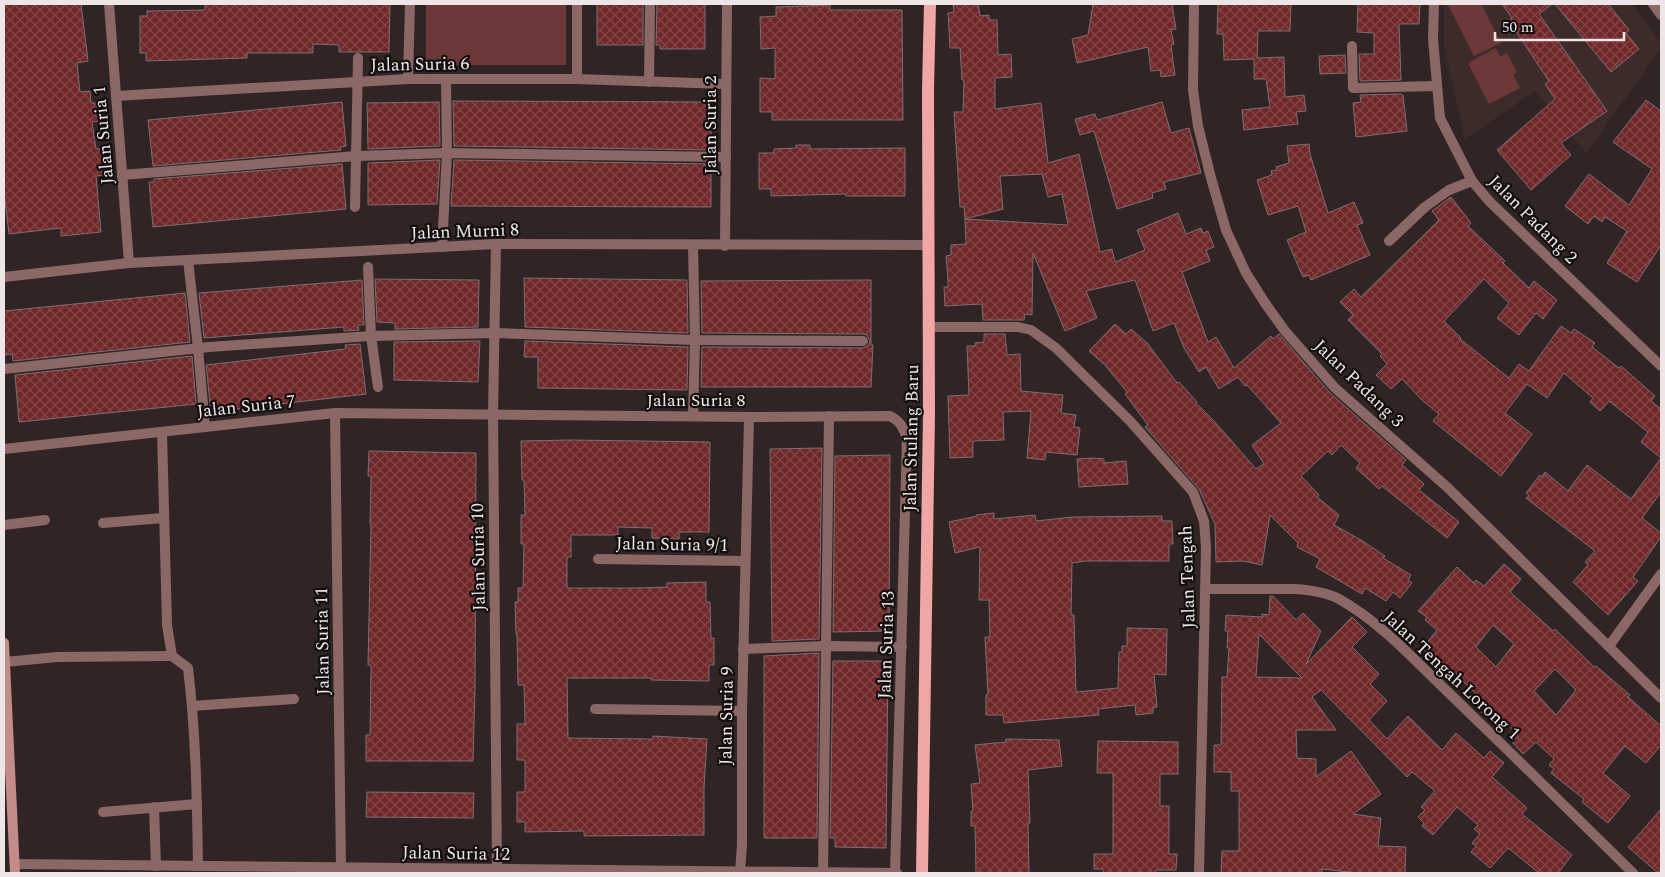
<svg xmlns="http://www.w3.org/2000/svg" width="1665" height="877" font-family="Spectral,serif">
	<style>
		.built { fill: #3d2b2a }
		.green { fill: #6c3838 }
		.building { fill: url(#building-cross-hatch); stroke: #7d6f6f; fill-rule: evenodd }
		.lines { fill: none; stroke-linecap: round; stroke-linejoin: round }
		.service { stroke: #8b6866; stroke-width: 10 }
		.minor { stroke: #8b6866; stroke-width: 10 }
		.tertiary { stroke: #8b6866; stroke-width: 10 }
		.secondary { stroke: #c38b89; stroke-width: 10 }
		.primary { stroke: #efa6a4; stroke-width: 12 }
		.labels { text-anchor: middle; stroke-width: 4.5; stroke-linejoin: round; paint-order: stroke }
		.street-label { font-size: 18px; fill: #eee6e6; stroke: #140f0f }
	</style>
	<defs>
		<pattern id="building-cross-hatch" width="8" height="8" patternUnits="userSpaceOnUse" patternTransform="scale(1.25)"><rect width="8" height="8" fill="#6f272a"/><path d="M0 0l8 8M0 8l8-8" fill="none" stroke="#844649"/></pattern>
	</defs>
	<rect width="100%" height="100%" fill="#302524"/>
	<polygon class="built" points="1444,4 1632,4 1661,43 1661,49 1586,153 1535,91 1465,139 1444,47"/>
	<g class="green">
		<rect x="426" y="4" width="140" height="61"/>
		<polygon points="1452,4 1481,4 1501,43 1474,56 1448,5"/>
		<polygon points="1496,48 1500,57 1507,53 1517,72 1513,75 1520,88 1489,104 1468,63"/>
	</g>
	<g class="building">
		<polygon points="4,4 81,4 88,61 77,63 80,92 90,91 91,103 98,103 100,121 92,122 96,149 103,148 106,175 96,176 101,232 61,236 61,228 9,234 4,192"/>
		<polygon points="205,4 390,4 389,52 339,52 339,45 313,44 313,53 247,53 247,58 146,61 146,53 140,53 140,16 147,16 147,11 205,10"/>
		<rect x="597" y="4" width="46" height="41"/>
		<polygon points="657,4 705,4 705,49 660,49 660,45 656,45"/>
		<polygon points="953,4 978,4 980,16 989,15 989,20 997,20 998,55 1011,54 1012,77 995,78 995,109 1041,103 1048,163 1079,154 1100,252 1112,249 1115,262 1145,250 1137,230 1178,213 1186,234 1201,228 1203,233 1208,231 1214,247 1206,250 1210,261 1182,272 1208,342 1216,337 1234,368 1271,336 1273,339 1279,334 1330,393 1406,460 1402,465 1424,484 1419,490 1459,522 1447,538 1382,486 1379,489 1356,468 1360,463 1341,445 1332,455 1328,451 1301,476 1319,495 1317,497 1339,515 1334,525 1361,540 1385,556 1383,558 1411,575 1408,580 1412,583 1400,598 1393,592 1386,601 1365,588 1362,594 1316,567 1320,559 1297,547 1298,543 1270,515 1262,565 1243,561 1216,562 1215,524 1199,489 1145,427 1148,425 1125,394 1127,392 1105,365 1089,351 1115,324 1126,334 1131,329 1148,344 1177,383 1179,382 1197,402 1196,403 1214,421 1256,469 1264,464 1252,445 1281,423 1247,385 1245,386 1238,377 1219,389 1206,367 1199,372 1184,348 1174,323 1153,331 1135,280 1086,291 1097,318 1065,331 1033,253 1032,315 1025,314 1024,320 983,320 982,304 945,306 944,287 948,287 948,280 946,256 951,255 951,245 966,244 965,219 1068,225 1062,194 1048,197 1042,174 1000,176 1003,209 965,219 964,207 960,207 954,112 963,112 964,80 962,80 960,48 950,48 948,13 954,12"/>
		<polygon points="1093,4 1172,4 1176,29 1171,30 1174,44 1171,45 1175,75 1161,77 1160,70 1151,71 1148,47 1077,63 1072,39 1088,35"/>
		<polygon points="1218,4 1291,4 1290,31 1258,31 1257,58 1284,57 1285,97 1304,95 1306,111 1296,112 1298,124 1244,130 1242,110 1270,107 1266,79 1254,79 1254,59 1224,60 1223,34 1217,34"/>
		<polygon points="1358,4 1420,4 1419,24 1399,24 1401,80 1360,81 1359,54 1374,54 1374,33 1357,32"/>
		<polygon points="1502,4 1552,4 1539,14 1607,111 1561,143 1571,155 1531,190 1497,150 1555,99 1545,84 1549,81 1509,21 1512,18"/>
		<polygon points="1555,4 1608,4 1629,30 1626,33 1639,49 1611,72"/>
		<polygon points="830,5 830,10 902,10 903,120 772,120 772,112 760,112 760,78 775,79 775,48 761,49 760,17 776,16 776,7"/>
		<polygon points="1345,55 1346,73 1320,74 1319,56"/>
		<polygon points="1401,94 1403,95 1407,131 1356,137 1353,103 1361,102 1360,95"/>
		<polygon points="1646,100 1661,111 1661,245 1637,282 1607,263 1627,231 1605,217 1602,222 1594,216 1588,224 1565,206 1589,174 1629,205 1652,169 1613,142"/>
		<polygon points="453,101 711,102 711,150 454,146"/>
		<polygon points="342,102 346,146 340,147 341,150 153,166 148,120"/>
		<polygon points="439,102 440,146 368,149 367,103"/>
		<polygon points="1162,102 1171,133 1189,128 1201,173 1164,182 1166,189 1152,193 1153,198 1117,209 1094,131 1080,135 1075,119 1095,114 1097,120"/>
		<polygon points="1309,144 1310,154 1328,213 1354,202 1363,223 1357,225 1370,255 1311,280 1309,275 1303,277 1287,240 1306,232 1298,206 1268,215 1257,180 1272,175 1271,171 1277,170 1276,167 1289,163 1287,146"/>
		<polygon points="796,145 810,145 810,149 905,148 905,196 846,196 846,194 771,196 771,189 759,189 759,153 774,153 774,149 796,148"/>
		<polygon points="440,160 437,204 368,205 368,163"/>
		<polygon points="454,160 711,164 711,207 451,206"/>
		<polygon points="342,164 346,209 153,227 149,182 154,182 154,179"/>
		<polygon points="1451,197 1471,223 1468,226 1505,261 1503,263 1529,288 1534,281 1557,300 1543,319 1536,313 1519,335 1497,318 1509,303 1484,279 1444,321 1461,338 1460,339 1509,378 1519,364 1529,371 1561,326 1571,333 1574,329 1595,343 1592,347 1619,368 1621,366 1655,396 1651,401 1661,409 1661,492 1642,518 1661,533 1661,537 1633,577 1638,581 1608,615 1573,582 1588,565 1585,562 1595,551 1526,498 1529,496 1526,493 1540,475 1542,477 1545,472 1568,491 1587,465 1631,499 1661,458 1641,442 1648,432 1609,401 1600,411 1590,402 1593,398 1564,373 1547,398 1527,384 1505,413 1532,434 1501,476 1433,421 1439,414 1423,401 1402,379 1391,389 1376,375 1387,364 1380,356 1382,354 1348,320 1353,315 1340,302 1354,289 1361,297 1439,220 1432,211"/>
		<polygon points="524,278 687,280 688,333 525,327"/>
		<polygon points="375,279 479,280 478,327 395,329 395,323 377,322"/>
		<polygon points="362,280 364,325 358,325 359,330 344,331 344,327 204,338 199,293"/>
		<polygon points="871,280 871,345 873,345 871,387 701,387 702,347 863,348 869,345 870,341 867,335 863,334 702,333 701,281"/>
		<polygon points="185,293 190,342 13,361 12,354 4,355 4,311"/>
		<polygon points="984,334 1005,334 1007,355 1020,354 1021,391 1063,395 1061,413 1076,415 1074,427 1080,428 1077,455 1046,452 1045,460 1027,458 1031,411 1003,412 1004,440 973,441 973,457 950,458 948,396 969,395 967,346 975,346 975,343 984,342"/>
		<polygon points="480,341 478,382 394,380 394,342"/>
		<polygon points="525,341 688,347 687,390 538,388 538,357 524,357"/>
		<polygon points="360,344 366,394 211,412 206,365 346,349 345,345"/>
		<polygon points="192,356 196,404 19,422 15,375"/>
		<polygon points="570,440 710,442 709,532 679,532 679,539 652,538 652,528 618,527 618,535 571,535 571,557 567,557 567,588 640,588 667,587 667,583 706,582 706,602 710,602 711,638 714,638 714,665 709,665 709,681 651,680 651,678 567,678 568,738 653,739 653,736 707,739 704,788 704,835 584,836 584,831 525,832 525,822 517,822 517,792 525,792 525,760 517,760 517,724 525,724 524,685 518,685 517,634 516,634 515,602 518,602 518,588 523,588 524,544 521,544 521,515 525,515 524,480 522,480 521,441"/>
		<polygon points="822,448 819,639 772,641 770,449"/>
		<polygon points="369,451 476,453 475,689 473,761 366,761 366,735 370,735 371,665 368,665 371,524 370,524 371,476 368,476"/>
		<polygon points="890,455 889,631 833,632 835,456"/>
		<polygon points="1094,458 1104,459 1104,463 1126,461 1128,484 1079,487 1077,459"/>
		<polygon points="994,513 994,519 1035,515 1036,521 1072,517 1162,516 1162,521 1172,521 1173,544 1169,544 1169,561 1086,561 1072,563 1071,615 1074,615 1076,692 1118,688 1119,652 1122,652 1122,646 1127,646 1127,628 1167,629 1166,675 1154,674 1157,707 1153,708 1153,713 1136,715 1135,705 1098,709 1099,715 1004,723 1003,715 986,715 986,695 988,695 985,637 990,637 989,600 979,600 980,547 955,553 949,522 977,516 976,515"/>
		<path d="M1504,564l17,15 -11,13 43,39 2,-2 39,38 2,-1 34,29 -2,2 33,29v19l-15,18 -21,-17 -22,27 27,23 -22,27 -26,-21 2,-3 -33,-26 3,-4 -5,-4 5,-6 -18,-17 -13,12 -11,-12 6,-6 -29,-30 -7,7 -10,-10 6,-7 -23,-23 -1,2 -32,-26 15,-19 -12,-10 2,-3 -9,-6 39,-44 17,16 2,-3 8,6zM1493,625l21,19 -18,23 -20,-20zM1555,669l21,21 -20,25 -22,-24z"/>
		<path d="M1270,596h3l23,24 7,-7 18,18 -15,33 46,-47 15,15 -15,15 27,27 -9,10 17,17 -18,19 18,19 21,-23 34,34 14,-17 28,25 6,-7 14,12 -12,14 35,31 -5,6 50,41 -14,18h-19l-31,-25 -18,20 -19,-16 5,-6 -4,-3 8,-9 -6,-5 4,-4 -21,-18 -24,28 -11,-9 2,-3 -6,-6 7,-7 -4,-3 14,-16 -23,-19 -5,5 -86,-87 -9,7 24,33h-40l1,28 19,1v18l35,-26 30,43 -28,20 28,4 -3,28 28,1 -1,26h-47l-36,-4v4h-101l1,-22h17v-60h-8v-19h-17v-27h7l1,-68h5l2,-29h-2l1,-17h-3l1,-16 36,2v-3l7,1zM1259,634l38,39 5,5 -46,-1z"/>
		<polygon points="819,653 817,838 764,838 764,656"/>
		<polygon points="833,661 888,661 886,848 835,847 835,838 830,838"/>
		<polygon points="1006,739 1059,740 1062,766 1028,770 1030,823 1028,824 1029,873 976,873 975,826 971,826 971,811 973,811 971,784 980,783 975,745 1006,742"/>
		<polygon points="1098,741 1178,742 1178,774 1160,774 1160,806 1169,806 1169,854 1177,854 1176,870 1156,870 1155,873 1103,873 1103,869 1094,869 1094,854 1113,854 1113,773 1097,773"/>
		<polygon points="367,792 474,793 473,818 366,817"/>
		<polygon points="1661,809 1661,873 1658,873 1628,847"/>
	</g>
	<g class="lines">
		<g class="service">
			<polyline points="649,82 650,4"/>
			<polyline points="122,175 357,156 447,153 726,157"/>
			<polyline points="355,207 358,58"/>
			<polyline points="442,247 447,153 446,79"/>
			<polyline points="188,260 198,348 205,427"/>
			<polyline points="368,267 371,336 378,387"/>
			<polyline points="4,369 209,347 371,336 495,333 695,340 863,341"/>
			<polyline points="693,416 695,340 693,246"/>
			<path d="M162,432l5,193 5,31 16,12c8,66 9,132 10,198"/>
			<polyline points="103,523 163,518"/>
			<polyline points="4,525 45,520"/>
			<polyline points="743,649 827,646 902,647"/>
			<polyline points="5,662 57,657 172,656"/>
			<polyline points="192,706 294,699"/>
			<polyline points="154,807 156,866"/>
			<polyline points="103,812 197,804"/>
			<polyline points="823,873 829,416"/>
		</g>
		<g class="minor">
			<polyline points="109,4 129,263"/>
			<polyline points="577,4 577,79"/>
			<polyline points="1194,4 1193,90 1198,126 1211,178 1226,230 1246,273 1265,303 1285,331 1335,388 1447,487 1661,698"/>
			<polyline points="1434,4 1433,39 1440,118 1472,181 1490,202 1661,366"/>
			<polyline points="1653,4 1661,15"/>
			<polyline points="1352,46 1353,88 1437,86"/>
			<polyline points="408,79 410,4"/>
			<polyline points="116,96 408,79 577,79 725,84"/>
			<polyline points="1389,241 1425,207 1449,190 1472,181"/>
			<polyline points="496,244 493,414 497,869"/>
			<polyline points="725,246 727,4"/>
			<polyline points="930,327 1018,327 1031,330 1056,348 1130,421 1193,492 1204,521 1206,547 1199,873"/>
			<polyline points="335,413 341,868"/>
			<path d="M4,449l331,-36 414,4 141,-1c10,5 13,11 17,22l-12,435"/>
			<polyline points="598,559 745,561"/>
			<path d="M1206,589h89c15,1 31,3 44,10 43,24 77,63 112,96 61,59 122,119 182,178"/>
			<polyline points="1609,646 1661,574"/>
			<polyline points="595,709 742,711"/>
			<polyline points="15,864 897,873"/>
			<polyline points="740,872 742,845 742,711 749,417"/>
		</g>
		<polyline class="tertiary" points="4,277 129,263 496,244 928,245"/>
		<polyline class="secondary" points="4,643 15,873"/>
		<polyline class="primary" points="922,873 929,413 928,89 930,4"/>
	</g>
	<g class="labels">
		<g class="street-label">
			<text transform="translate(420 64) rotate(-1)" y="6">Jalan Suria 6</text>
			<text transform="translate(710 125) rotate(-90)" y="6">Jalan Suria 2</text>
			<text transform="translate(103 135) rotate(-95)" y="6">Jalan Suria 1</text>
			<text transform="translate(1533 219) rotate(45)" y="6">Jalan Padang 2</text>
			<text transform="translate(465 231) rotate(-2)" y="6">Jalan Murni 8</text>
			<text transform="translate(1359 383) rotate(44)" y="6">Jalan Padang 3</text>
			<text x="696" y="406">Jalan Suria 8</text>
			<text transform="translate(246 406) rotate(-6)" y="6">Jalan Suria 7</text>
			<text transform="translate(911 438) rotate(-89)" y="6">Jalan Stulang Baru</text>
			<text transform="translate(672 544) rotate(1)" y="6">Jalan Suria 9/1</text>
			<text transform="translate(478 557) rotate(-91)" y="6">Jalan Suria 10</text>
			<text transform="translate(1187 577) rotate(-92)" y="6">Jalan Tengah</text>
			<text transform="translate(322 641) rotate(-91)" y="6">Jalan Suria 11</text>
			<text transform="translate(886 645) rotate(-88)" y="6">Jalan Suria 13</text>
			<text transform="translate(1452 675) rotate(43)" y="6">Jalan Tengah Lorong 1</text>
			<text transform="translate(726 716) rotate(-89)" y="6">Jalan Suria 9</text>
			<text transform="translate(456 853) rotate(1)" y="6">Jalan Suria 12</text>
		</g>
	</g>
	<rect width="1665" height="877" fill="none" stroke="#eee6e6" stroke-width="10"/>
	<path d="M1495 32v8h129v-8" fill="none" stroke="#eee6e6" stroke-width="2.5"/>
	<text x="1502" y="32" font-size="15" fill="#eee6e6" stroke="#140f0f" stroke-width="4" paint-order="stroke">50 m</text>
</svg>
